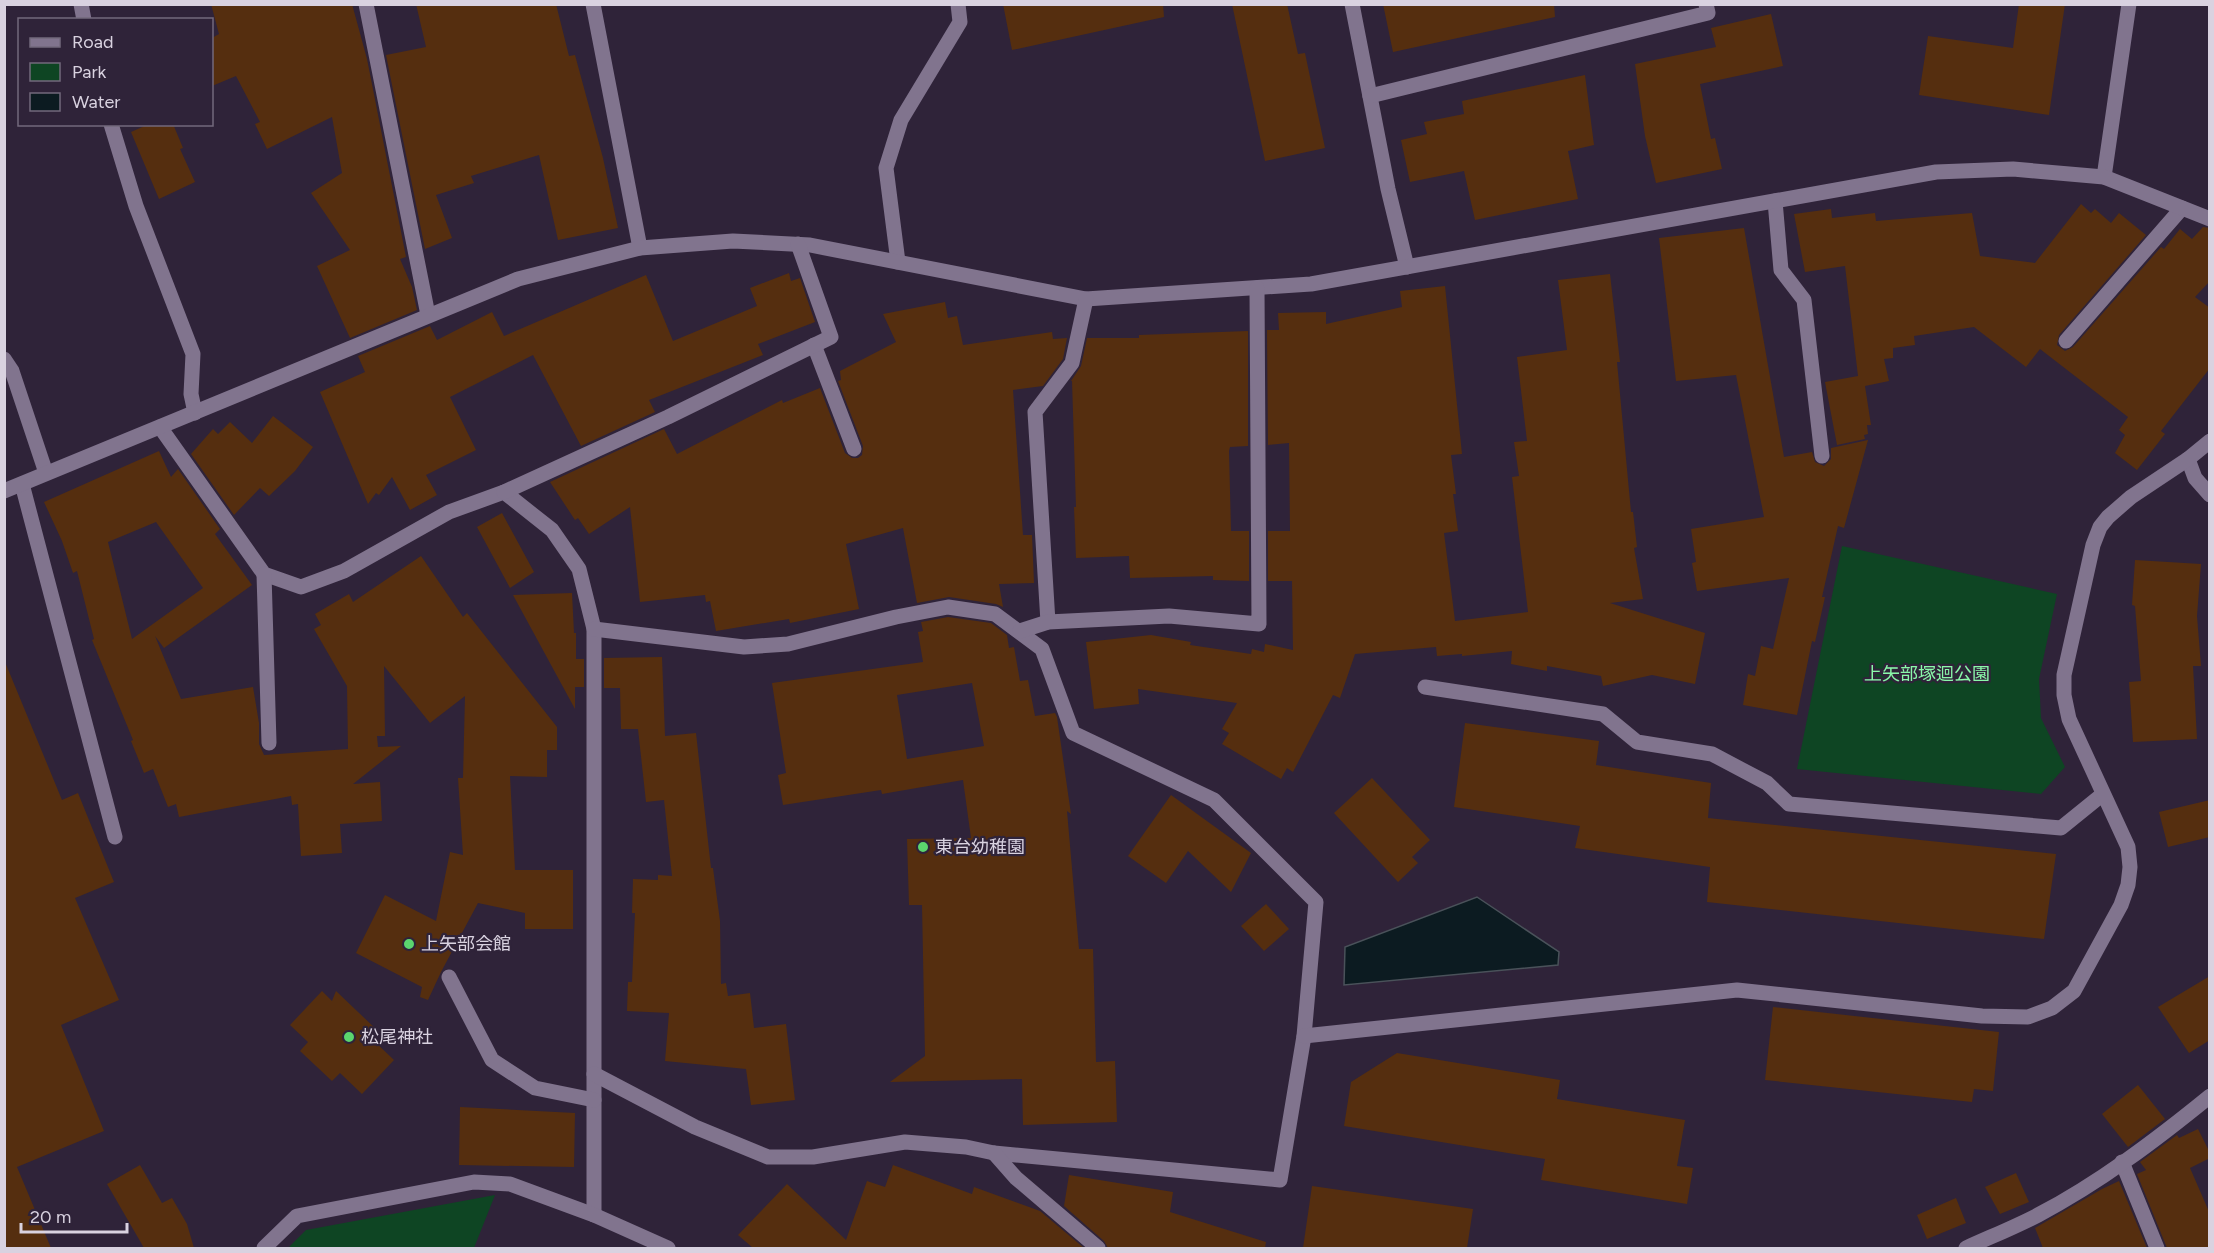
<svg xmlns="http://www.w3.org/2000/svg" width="2214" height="1253" font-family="Figtree,'Noto Sans JP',sans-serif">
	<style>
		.green { fill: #0e4523 }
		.water { fill: #0c1b21; stroke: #4a525a; stroke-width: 1.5 }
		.building { fill: #552e0f; fill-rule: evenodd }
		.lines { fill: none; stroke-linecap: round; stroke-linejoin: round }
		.minor { stroke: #81748e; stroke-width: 15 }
		.poi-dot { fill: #5bd56e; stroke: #2f2339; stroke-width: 2 }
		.labels { text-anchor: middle; stroke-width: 4.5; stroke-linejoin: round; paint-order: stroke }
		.park-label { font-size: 18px; fill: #8af8a9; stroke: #2f2339 }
		.poi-label { font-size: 18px; fill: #d9d2e0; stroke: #2f2339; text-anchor: start }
	</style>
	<rect width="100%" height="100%" fill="#2f2339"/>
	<g class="green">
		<polygon points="1842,546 2057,594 2039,679 2041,718 2065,767 2041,794 1797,769"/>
		<polygon points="495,1195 474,1248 288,1248 306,1230"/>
	</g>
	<polygon class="water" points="1477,897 1559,952 1558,965 1344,985 1345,947"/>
	<g class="building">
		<polygon points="211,4 352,4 367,59 406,257 400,259 412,287 417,310 350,338 317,266 350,250 311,193 342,173 332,117 267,149 255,124 260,122 236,76 212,86 212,38 219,34"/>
		<polygon points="416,4 556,4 569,56 575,55 603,158 618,228 558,240 539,155 471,176 474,183 436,195 452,238 425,249 386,55 426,47"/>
		<polygon points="1003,4 1163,4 1164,17 1012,50"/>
		<polygon points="1232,4 1287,4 1298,54 1305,53 1325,148 1265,161"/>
		<polygon points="1383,4 1554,4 1555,17 1393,52"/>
		<polygon points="2019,4 2065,4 2049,115 1919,95 1928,36 2013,48"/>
		<polygon points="1771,14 1783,66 1700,84 1711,139 1715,138 1722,169 1656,183 1645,136 1635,64 1716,47 1711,28"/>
		<polygon points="1585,75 1594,145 1568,151 1578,199 1475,220 1464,171 1410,182 1401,140 1427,134 1424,122 1464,114 1462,101"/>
		<polygon points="149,124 173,124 183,148 180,149 195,182 159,199 131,132"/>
		<polygon points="2081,204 2091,213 2095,209 2111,223 2119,213 2146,235 2059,335 2057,345 2065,351 2073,347 2161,247 2164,249 2180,229 2192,239 2203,227 2210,228 2210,281 2195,297 2210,308 2210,368 2161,431 2165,434 2137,470 2115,453 2125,435 2119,430 2128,417 2040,349 2026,367 1974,327 1914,336 1915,345 1893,348 1893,358 1884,359 1889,381 1865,386 1871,425 1867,425 1868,434 1864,435 1865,439 1837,445 1825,382 1858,376 1845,266 1805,272 1794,214 1831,209 1832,218 1875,213 1876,221 1972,213 1980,256 2035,263"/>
		<polygon points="1744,228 1784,457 1812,452 1815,462 1824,466 1831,459 1831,448 1868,440 1844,528 1838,526 1822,597 1825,597 1815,642 1812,641 1797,715 1743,705 1748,674 1755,676 1761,646 1773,649 1789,578 1697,591 1692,563 1696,562 1691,529 1764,517 1736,375 1676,381 1659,238"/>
		<polygon points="789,273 791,281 800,278 815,322 758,344 763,355 649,400 655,412 581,446 533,355 450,397 476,450 426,475 437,495 410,510 392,477 379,495 376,493 368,504 320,392 365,372 358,356 430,326 437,340 492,312 504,336 646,275 673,341 757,306 750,288"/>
		<polygon points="1610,274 1620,362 1617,362 1631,512 1633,512 1637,547 1634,548 1643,599 1610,603 1705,633 1695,684 1652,675 1603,686 1601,676 1547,666 1547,671 1511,664 1512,651 1462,656 1462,654 1437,656 1436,647 1355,654 1340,698 1333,695 1293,772 1287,768 1281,779 1222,744 1229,733 1222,729 1237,703 1138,689 1139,704 1094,709 1086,642 1151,635 1191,642 1190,645 1251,654 1252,649 1264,652 1265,644 1293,650 1292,581 1268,581 1268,531 1290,531 1289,443 1268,445 1267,330 1279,330 1278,313 1326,312 1326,324 1402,307 1400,291 1445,286 1462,454 1451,455 1456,494 1453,494 1458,531 1444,533 1455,621 1528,612 1512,477 1519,476 1514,442 1527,441 1517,357 1567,350 1558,280"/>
		<polygon points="945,302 948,318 957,316 963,345 1052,332 1053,339 1067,338 1063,359 1043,386 1013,390 1023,535 1032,535 1034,583 999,584 1003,607 996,604 949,597 917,603 903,528 846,544 859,609 790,623 789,619 716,631 710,601 706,602 705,595 640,602 630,507 589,534 578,518 575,520 550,482 664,429 677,454 782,400 783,403 820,388 845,453 852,458 858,458 862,455 863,446 838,381 841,380 840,371 896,342 883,314"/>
		<polygon points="1248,331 1248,446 1230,447 1229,451 1231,531 1249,531 1249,581 1213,580 1213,576 1130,578 1129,556 1076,558 1074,507 1076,507 1072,381 1071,381 1081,366 1087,338 1139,338 1139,335"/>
		<polygon points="273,416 313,447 295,471 269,496 260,488 234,515 191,454 213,429 218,434 230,422 252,443"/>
		<path d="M159,451l12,26 7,-8 42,60 -5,5 37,51 -88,63 -9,-12 26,63 72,-12 6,36v21l5,11 84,-6 -1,-63 -33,-57 7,-4 -6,-11 34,-20 4,8 68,-46 42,61 4,-4 90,114v23h-10v27l-37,-1 5,94h58v59h-48v-16l-47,-10 -37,69 -13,28 -8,-3 2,-10 -66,-34 29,-58 51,26 14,-69 13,3 -5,-77h5l2,-82 -35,27 -46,-57 1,70h-8l1,11 23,-1 -48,38 27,-2 2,39 -42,3 2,29 -41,3 -3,-52 -6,1 -1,-9 -112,21 -3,-13 -8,3 -15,-38 -9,4 -13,-32 2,-1 -41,-100 2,-1 -17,-68 -4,2 -11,-32 -18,-39zM156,522l47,66 -71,51 -24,-97z"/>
		<polygon points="502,513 534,572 510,588 477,527"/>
		<polygon points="2135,560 2201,564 2197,616 2201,666 2193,666 2197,739 2133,742 2129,682 2141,681 2135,606 2132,605"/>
		<polygon points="572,593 574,633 576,633 576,659 584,659 584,687 575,687 575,709 513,595"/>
		<path d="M948,617l43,6 16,12 2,13 5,-1 6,34 8,-1 7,36 20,-3 2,4 14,97 -4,-3 12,138h14l3,113 19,-1 2,61 -94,3 -1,-46 -132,3 35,-26 -3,-151h-13l-2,-66 64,-1 -8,-58 -81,14 -1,-4 -98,15 -5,-30 8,-2 -14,-90 151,-21 -5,-30 5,-1 -2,-9zM972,683l12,63 -77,13 -10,-64z"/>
		<polygon points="662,657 665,736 696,733 711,868 713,868 720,921 721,984 726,983 728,996 750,993 754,1028 786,1024 795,1100 751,1105 746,1069 665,1061 669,1013 627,1011 628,982 632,982 635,913 632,913 633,879 658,880 658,875 672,876 664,800 646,802 638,729 621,729 620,688 604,688 604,658"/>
		<polygon points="5,662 62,800 78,793 114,882 75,898 119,1000 61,1025 104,1131 17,1167 51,1248 4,1248"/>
		<polygon points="1465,723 1599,741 1596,765 1711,783 1708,818 2056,854 2044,939 1707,902 1710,867 1575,848 1580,826 1454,807"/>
		<polygon points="1372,778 1430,840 1412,857 1418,863 1398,882 1334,813"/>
		<polygon points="1171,795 1251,853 1231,892 1188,851 1166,883 1128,856"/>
		<polygon points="2210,800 2210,837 2168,847 2159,812"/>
		<polygon points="1266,904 1289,929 1264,951 1241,926"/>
		<polygon points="2210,976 2210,1040 2189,1053 2158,1007"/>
		<polygon points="322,991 332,1001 336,991 379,1032 373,1040 394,1060 362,1094 340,1073 332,1081 300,1051 308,1042 290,1025"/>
		<polygon points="1773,1007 1999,1032 1993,1091 1974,1089 1972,1102 1765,1080"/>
		<polygon points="1397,1053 1560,1080 1557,1099 1685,1120 1677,1166 1693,1168 1687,1204 1541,1180 1545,1159 1344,1126 1351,1082"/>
		<polygon points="2138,1085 2165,1119 2128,1147 2102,1114"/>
		<polygon points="460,1107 575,1113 574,1167 459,1165"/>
		<polygon points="2198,1129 2210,1153 2210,1158 2190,1168 2210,1214 2210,1248 2167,1248 2137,1174 2146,1170 2140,1162 2177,1135 2179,1138"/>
		<polygon points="140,1165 162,1203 172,1198 187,1224 194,1248 144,1248 107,1184"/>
		<polygon points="893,1165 972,1194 974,1187 1040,1211 1084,1248 753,1248 738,1235 787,1184 846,1240 867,1181 885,1187"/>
		<polygon points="2016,1173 2029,1202 2000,1214 1985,1187"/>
		<polygon points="1069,1175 1173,1192 1170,1212 1266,1242 1265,1248 1108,1248 1104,1241 1064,1206"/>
		<polygon points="2119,1181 2147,1248 2043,1248 2035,1228 2102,1189"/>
		<polygon points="1312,1186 1473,1209 1467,1248 1303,1248"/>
		<polygon points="1956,1198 1966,1223 1927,1239 1917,1215"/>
	</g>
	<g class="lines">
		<g class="minor">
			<polyline points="81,4 84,20"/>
			<polyline points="366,4 428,315"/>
			<polyline points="593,4 640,248"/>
			<polyline points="1352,4 1388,189 1407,267"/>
			<polyline points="1370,96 1708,13 1706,4"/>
			<polyline points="111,124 136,206 193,354 191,394 195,413"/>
			<polyline points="2104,177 2129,4"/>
			<polyline points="1775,201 1781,270 1804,300 1822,456"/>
			<polyline points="898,262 886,168 901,120 960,22 958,4"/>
			<polyline points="2066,341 2182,208"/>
			<polyline points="814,345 854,449"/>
			<polyline points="4,359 12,371 46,473"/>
			<polyline points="160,427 264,574 301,587 344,571 449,512 504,492 552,530 579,569 594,629 594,1215"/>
			<polyline points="2188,459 2195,478 2210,495"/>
			<polyline points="22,484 115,837"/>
			<polyline points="4,491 518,279 640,248 733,241 810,245 1086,299 1311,284 1936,172 2013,169 2104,177 2210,219"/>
			<polyline points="504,492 668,417 831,337 798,244"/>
			<polyline points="264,574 269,743"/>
			<polyline points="1048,622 1035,412 1072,363 1086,299"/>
			<polyline points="594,629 744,647 788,644 896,617 948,607 995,614 1042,649 1073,733 1214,800 1316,902 1304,1036 1280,1180 994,1153 966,1147 905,1142 813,1157 768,1157 695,1127 594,1074"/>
			<polyline points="1020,631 1048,622 1169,616 1259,624 1257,288"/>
			<polyline points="1425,687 1603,714 1637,742 1712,754 1767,783 1789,804 2061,828 2103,794"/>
			<polyline points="449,977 492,1060 535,1088 594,1100"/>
			<polyline points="1304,1036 1737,990 1982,1016 2028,1017 2052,1008 2074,991 2121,905 2128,885 2130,867 2128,847 2069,719 2064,695 2064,675 2093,545 2100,527 2108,517 2131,497 2188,459 2210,441"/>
			<polyline points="994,1153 1016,1178 1098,1248"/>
			<polyline points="2122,1162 2157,1248"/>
			<polyline points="264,1248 297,1216 474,1182 510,1184 594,1215 668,1248"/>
			<path d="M1966,1248c24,-11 49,-21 72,-33 61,-32 118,-75 172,-119"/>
		</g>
	</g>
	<g class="poi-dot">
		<circle cx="923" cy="847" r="6"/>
		<circle cx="409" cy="944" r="6"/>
		<circle cx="349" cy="1037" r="6"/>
	</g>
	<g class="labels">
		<g class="park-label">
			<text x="1927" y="680">上矢部塚迴公園</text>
		</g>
		<g class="poi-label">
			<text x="935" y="853">東台幼稚園</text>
			<text x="421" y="950">上矢部会館</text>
			<text x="361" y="1043">松尾神社</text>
		</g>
	</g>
	<rect width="2214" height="1253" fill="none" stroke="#d9d2e0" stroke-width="12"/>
	<rect x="18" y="18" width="195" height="108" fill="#2f2339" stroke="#73697c" stroke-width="1.5"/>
	<rect x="30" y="38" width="30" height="9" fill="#81748e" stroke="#73697c" stroke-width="1.5"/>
	<text x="72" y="48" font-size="18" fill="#d9d2e0">Road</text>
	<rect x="30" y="63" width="30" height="18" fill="#0e4523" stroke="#73697c" stroke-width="1.5"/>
	<text x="72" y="78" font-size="18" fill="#d9d2e0">Park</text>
	<rect x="30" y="93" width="30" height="18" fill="#0c1b21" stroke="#73697c" stroke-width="1.5"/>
	<text x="72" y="108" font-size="18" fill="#d9d2e0">Water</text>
	<path d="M21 1223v9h106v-9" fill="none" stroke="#d9d2e0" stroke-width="3"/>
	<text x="30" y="1223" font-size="18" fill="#d9d2e0" stroke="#2f2339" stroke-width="4.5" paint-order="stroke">20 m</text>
</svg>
